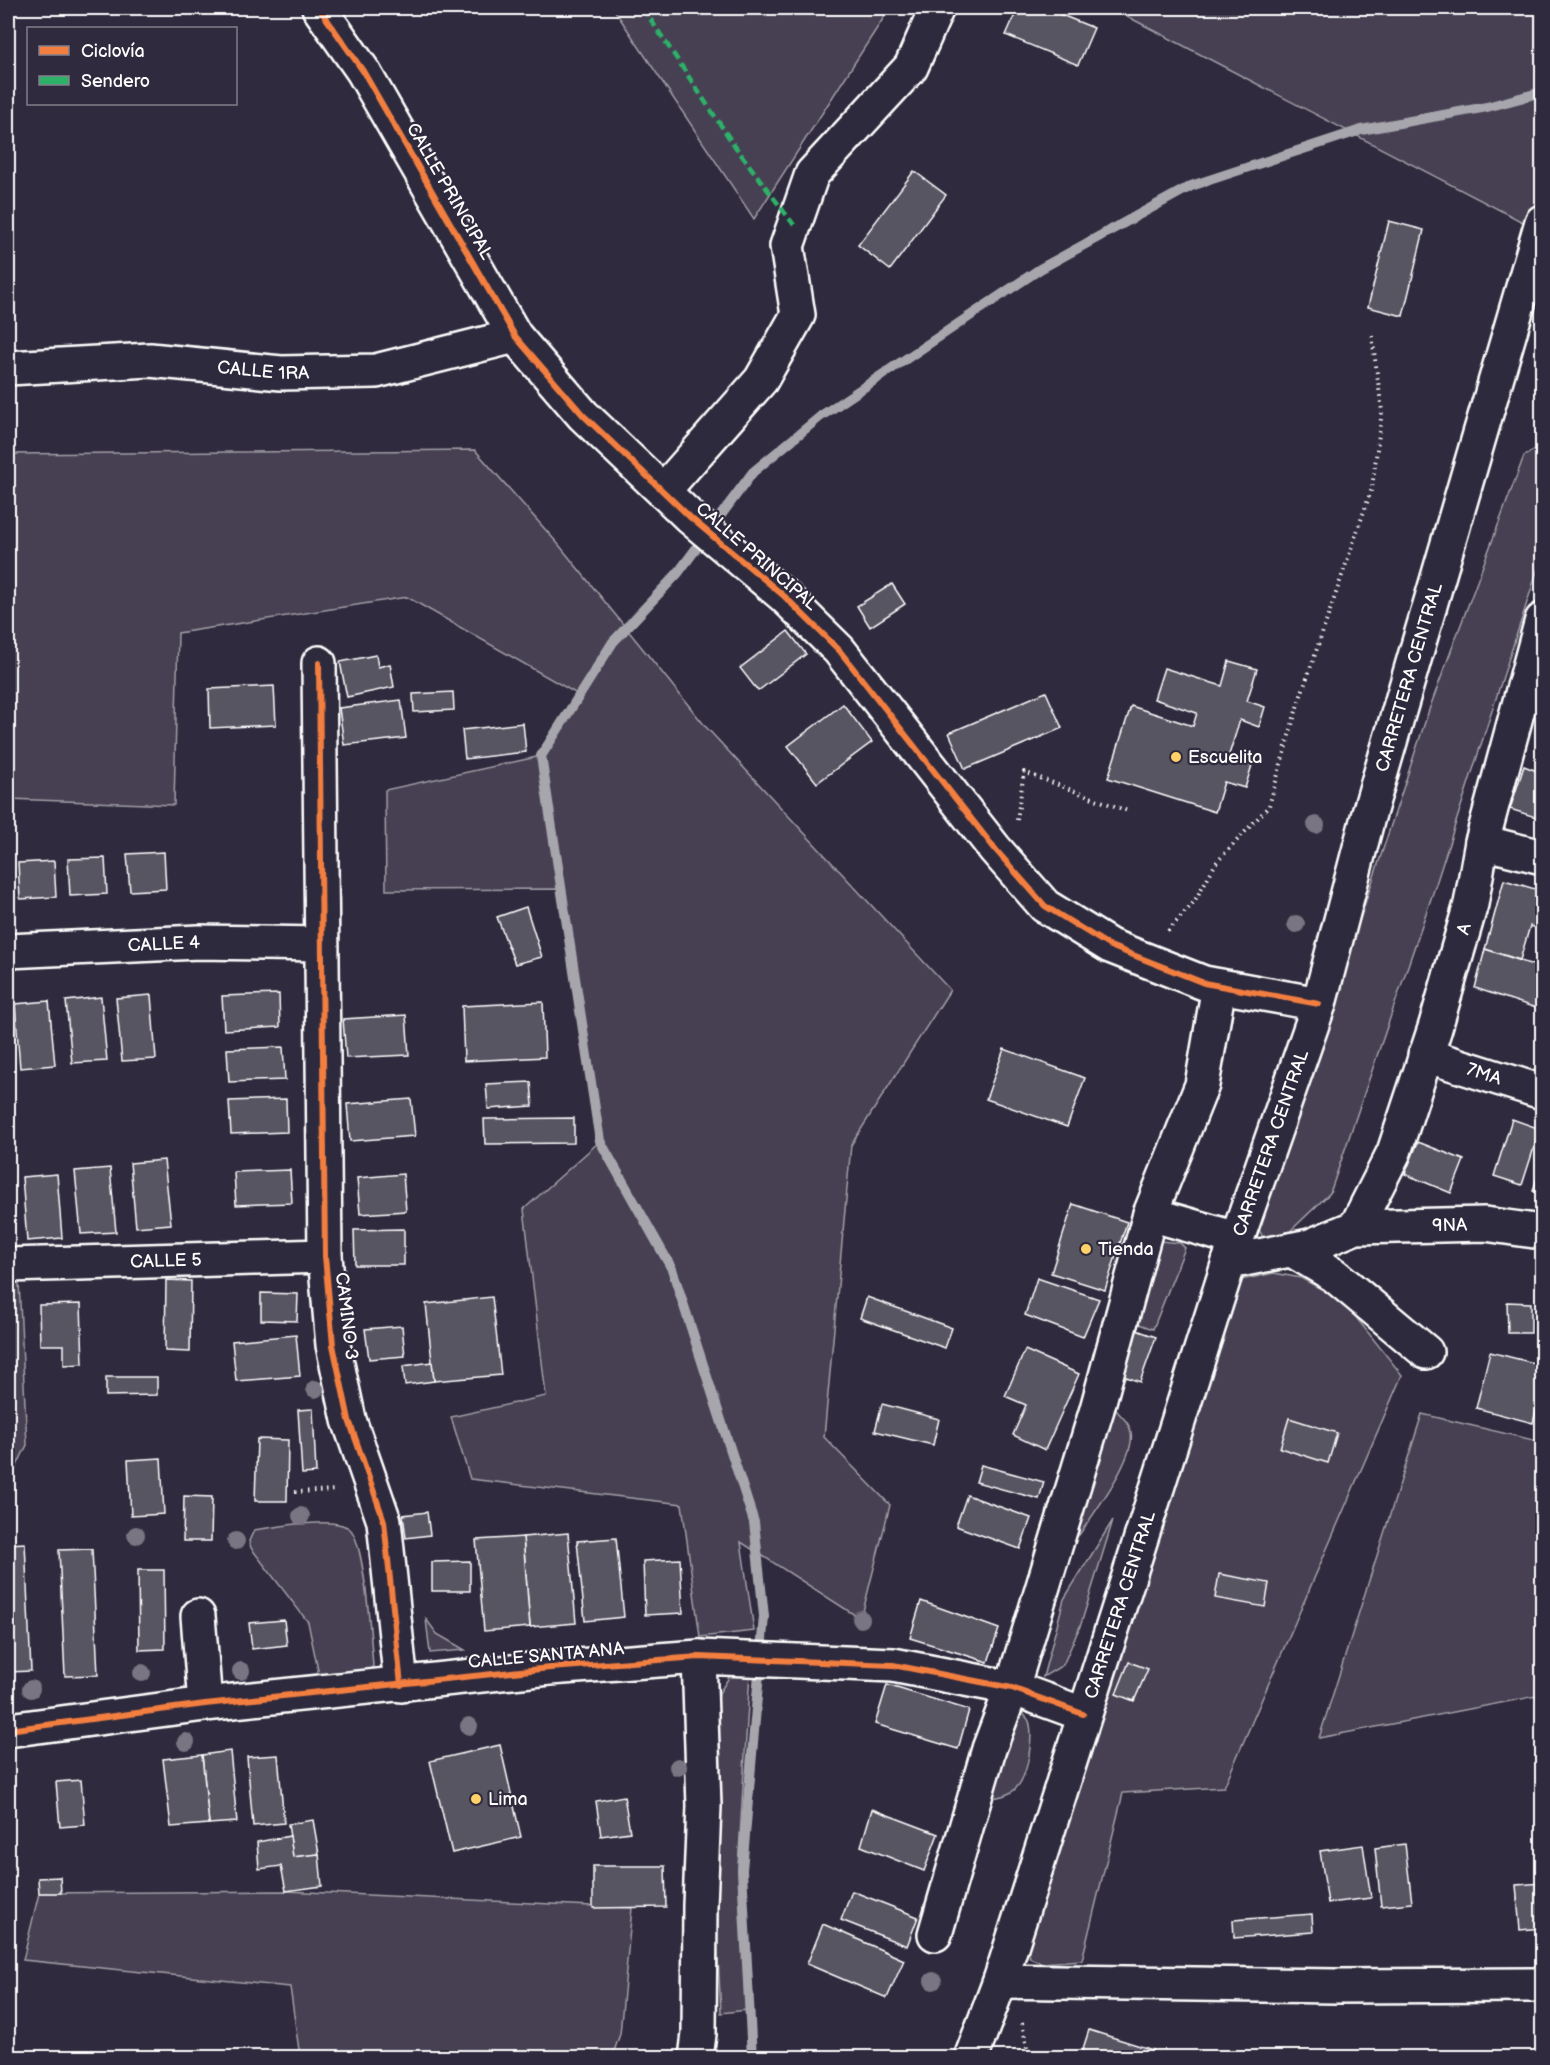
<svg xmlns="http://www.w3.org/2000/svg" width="1550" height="2065" font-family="'Balsamiq Sans',sans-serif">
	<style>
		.green { fill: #464152; stroke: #a2a0a8; stroke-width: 1.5 }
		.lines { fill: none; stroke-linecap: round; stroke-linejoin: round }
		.stream { stroke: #a7a6ad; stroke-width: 10 }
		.building { fill: #595564; stroke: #fff; stroke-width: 1.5 }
		.minor-casing { stroke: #fff; stroke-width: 38 }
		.highway-casing { stroke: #fff; stroke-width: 38 }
		.path { stroke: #fff; stroke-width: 4; stroke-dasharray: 1.5 4.5; stroke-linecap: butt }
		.minor { stroke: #2f2a3d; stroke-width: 33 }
		.highway { stroke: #2f2a3d; stroke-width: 33 }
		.quiet { stroke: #2db169; stroke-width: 4.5; stroke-dasharray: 9 4.5; stroke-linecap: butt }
		.cycleway-casing { stroke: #2f2a3d; stroke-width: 10 }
		.cycleway { stroke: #f27e40; stroke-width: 6 }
		.tree { fill: #797582 }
		.poi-dot { fill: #ffd166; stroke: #2f2a3d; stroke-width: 2 }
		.labels { text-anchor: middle; stroke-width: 4.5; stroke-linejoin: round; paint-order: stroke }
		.street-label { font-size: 18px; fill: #fff; stroke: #2f2a3d }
		.poi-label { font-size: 18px; fill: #fff; stroke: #2f2a3d; text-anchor: start }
	</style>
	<rect width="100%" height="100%" fill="#2f2a3d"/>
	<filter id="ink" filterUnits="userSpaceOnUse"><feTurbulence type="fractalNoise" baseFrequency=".0167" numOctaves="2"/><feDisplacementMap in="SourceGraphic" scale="12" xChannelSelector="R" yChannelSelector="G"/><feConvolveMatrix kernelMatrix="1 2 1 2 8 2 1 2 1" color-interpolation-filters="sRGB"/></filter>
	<g filter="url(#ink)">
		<g class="green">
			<polygon points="613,8 890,8 754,219"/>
			<polygon points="1111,8 1542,8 1542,223 1540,231"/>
			<polygon points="1542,445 1542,556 1435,887 1330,1193 1285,1236 1264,1239 1256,1224 1273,1182 1430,707 1524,456"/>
			<polygon points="475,450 559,545 706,727 950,990 851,1145 824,1437 890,1505 861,1619 741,1542 754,1631 700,1637 682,1504 470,1479 451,1417 546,1396 524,1209 600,1141 562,889 386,890 385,790 541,756 579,695 407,597 178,633 174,805 8,799 8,454"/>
			<polygon points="1160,1241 1180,1243 1185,1248 1153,1329 1128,1320 1151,1243"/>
			<polygon points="1274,1273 1301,1278 1343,1301 1402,1375 1224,1787 1123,1793 1082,1960 1042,1963 1030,1958 1026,1939 1241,1280"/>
			<polygon points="8,1282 19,1282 27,1445 8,1484"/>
			<path d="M1116,1410c6,7 14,13 15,23 5,24 -38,82 -52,102l-2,-22z"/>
			<polygon points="1422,1414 1542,1442 1542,1695 1319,1738"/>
			<polygon points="1113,1520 1081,1624 1063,1665 1043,1677 1064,1599"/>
			<path d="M295,1524c15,0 43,-5 55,5 15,14 21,112 23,137l-3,4 -44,11 -7,-6 -11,-53 -57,-74 -2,-7 5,-11z"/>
			<polygon points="426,1619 437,1634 465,1650 430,1653"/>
			<polygon points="733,1671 750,1672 738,1869 747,2010 721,2013 715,1902 715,1725 719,1693"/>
			<path d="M1019,1710c4,4 8,7 10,11 5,15 -1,54 -12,66 -6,8 -17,10 -26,11l15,-68z"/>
			<polygon points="286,1891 632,1908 620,2034 612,2057 300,2057 290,1987 23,1960 39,1893"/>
		</g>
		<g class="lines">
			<polyline class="stream" points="752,2058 742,1870 764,1616 754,1522 672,1269 600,1141 541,756 613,642 678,573 753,472 821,416 1040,269 1191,186 1361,130 1487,107 1542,92"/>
		</g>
		<g class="building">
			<polygon points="1018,8 1044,8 1094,28 1078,65 1006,35"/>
			<polygon points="914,171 946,195 890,270 858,245"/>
			<polygon points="1389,221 1424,230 1403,316 1368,307"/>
			<polygon points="892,584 905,604 870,627 857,606"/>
			<polygon points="788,631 806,654 758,691 740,668"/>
			<polygon points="376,655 378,667 390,664 394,687 347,697 340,662"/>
			<polygon points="1229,661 1257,669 1247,701 1265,707 1259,727 1240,720 1228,758 1252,765 1245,788 1224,782 1215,812 1108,778 1131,706 1193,726 1197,713 1154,699 1164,668 1222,686"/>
			<polygon points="1542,670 1542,716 1530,712"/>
			<polygon points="274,686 276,725 210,728 209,689"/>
			<polygon points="453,692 454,710 414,712 413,694"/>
			<polygon points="1046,692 1062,728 965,769 949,733"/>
			<polygon points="401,700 406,738 344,745 339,708"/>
			<polygon points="843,704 872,742 817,783 788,746"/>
			<polygon points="523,723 526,752 465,759 462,730"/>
			<polygon points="1524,766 1542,773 1542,819 1510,809"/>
			<polygon points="164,852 166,889 130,891 127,854"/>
			<polygon points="105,858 107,894 70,896 68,859"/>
			<polygon points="54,861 56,897 20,899 18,863"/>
			<polygon points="1504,880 1542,891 1542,930 1530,926 1520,960 1485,949"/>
			<polygon points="526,907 542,957 515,964 497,917"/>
			<polygon points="1485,949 1542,968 1542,1010 1475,988"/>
			<polygon points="279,994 280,1027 224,1030 222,996"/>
			<polygon points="151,995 156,1059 122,1061 116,998"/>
			<polygon points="101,997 107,1061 72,1063 66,1001"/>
			<polygon points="49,1001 55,1065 20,1068 15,1004"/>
			<polygon points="543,1002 545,1057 464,1061 462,1006"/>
			<polygon points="406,1015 409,1055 346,1058 343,1019"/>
			<polygon points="283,1047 285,1080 229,1082 227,1049"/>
			<polygon points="1004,1049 1085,1078 1067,1127 986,1099"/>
			<polygon points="531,1082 533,1106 488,1109 486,1084"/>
			<polygon points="286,1099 287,1132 231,1134 229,1101"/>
			<polygon points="411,1099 415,1136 350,1141 347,1104"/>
			<polygon points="574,1118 574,1143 485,1144 484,1119"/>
			<polygon points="1512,1119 1540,1129 1522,1185 1494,1176"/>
			<polygon points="1418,1142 1464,1160 1451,1193 1405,1174"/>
			<polygon points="164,1160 171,1224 136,1227 130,1163"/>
			<polygon points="1542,1162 1542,1194 1533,1191"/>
			<polygon points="110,1168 116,1232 81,1234 75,1171"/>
			<polygon points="290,1170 292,1203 236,1205 234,1172"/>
			<polygon points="57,1174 62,1238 27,1241 22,1177"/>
			<polygon points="403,1174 406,1211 360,1214 357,1178"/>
			<polygon points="1073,1204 1127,1222 1105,1290 1051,1273"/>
			<polygon points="404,1229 404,1265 355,1265 354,1230"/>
			<polygon points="1037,1278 1099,1299 1083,1337 1025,1315"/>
			<polygon points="166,1280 191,1281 190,1352 165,1351"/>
			<polygon points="261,1293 298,1294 297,1321 261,1320"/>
			<polygon points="492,1297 501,1375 434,1381 426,1304"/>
			<polygon points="867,1297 952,1328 945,1348 860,1318"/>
			<polygon points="1507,1302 1531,1303 1531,1333 1508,1333"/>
			<polygon points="81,1304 83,1364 64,1365 64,1345 40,1345 39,1305"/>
			<polygon points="402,1326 405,1356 369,1359 365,1329"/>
			<polygon points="1128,1327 1156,1337 1140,1382 1113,1372"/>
			<polygon points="296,1335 300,1376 236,1381 232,1341"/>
			<polygon points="1025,1350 1079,1374 1045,1450 1013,1435 1026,1405 1005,1396"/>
			<polygon points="1490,1352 1542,1365 1542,1388 1533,1423 1476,1408"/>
			<polygon points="432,1362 434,1381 405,1385 403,1366"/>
			<polygon points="106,1377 157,1377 157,1395 106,1396"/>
			<polygon points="882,1404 939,1419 933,1445 875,1431"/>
			<polygon points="313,1409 316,1473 302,1474 298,1410"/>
			<polygon points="1289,1418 1337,1433 1328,1463 1280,1448"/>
			<polygon points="257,1439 288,1440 287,1501 255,1501"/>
			<polygon points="161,1458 164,1514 131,1516 128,1460"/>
			<polygon points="981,1465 1044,1482 1039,1499 976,1482"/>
			<polygon points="967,1495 1031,1518 1020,1549 956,1526"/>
			<polygon points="184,1496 212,1497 211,1541 183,1541"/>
			<polygon points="427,1512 430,1535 406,1538 403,1515"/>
			<polygon points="568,1533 576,1623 530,1627 523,1537"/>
			<polygon points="523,1537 530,1627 484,1631 476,1540"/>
			<polygon points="616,1538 624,1617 585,1621 577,1541"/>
			<polygon points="25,1543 31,1671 8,1672 8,1544"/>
			<polygon points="92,1549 98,1675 65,1676 59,1550"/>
			<polygon points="680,1559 683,1613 645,1615 643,1561"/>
			<polygon points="470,1561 470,1591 432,1591 432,1562"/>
			<polygon points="138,1570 164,1570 165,1649 139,1650"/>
			<polygon points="1219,1574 1269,1583 1265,1607 1215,1598"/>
			<polygon points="921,1601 999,1629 988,1662 910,1638"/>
			<polygon points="284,1620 287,1645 252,1649 249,1623"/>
			<polygon points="1129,1662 1148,1669 1134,1701 1116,1694"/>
			<polygon points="887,1685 969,1710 958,1749 875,1724"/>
			<polygon points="500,1745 521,1837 452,1853 430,1761"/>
			<polygon points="230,1751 237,1822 209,1824 202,1755"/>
			<polygon points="202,1755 209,1824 171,1827 163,1759"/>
			<polygon points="278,1755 284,1823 253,1826 247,1757"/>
			<polygon points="81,1780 85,1825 60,1827 56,1782"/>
			<polygon points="624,1796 630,1832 601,1836 596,1801"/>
			<polygon points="872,1809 938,1834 924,1871 861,1846"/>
			<polygon points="313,1820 319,1854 293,1857 288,1824"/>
			<polygon points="290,1836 293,1857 319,1854 322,1886 286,1891 281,1866 259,1869 257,1842"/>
			<polygon points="1405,1844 1412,1903 1381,1906 1375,1848"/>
			<polygon points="1363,1845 1371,1898 1328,1903 1320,1851"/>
			<polygon points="593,1866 665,1866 666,1907 593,1908"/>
			<polygon points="60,1877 61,1893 39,1893 38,1878"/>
			<polygon points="1542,1883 1542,1928 1520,1930 1516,1885"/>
			<polygon points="852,1891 918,1917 907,1946 841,1920"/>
			<polygon points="1312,1914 1313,1932 1234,1938 1233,1920"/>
			<polygon points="823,1924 904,1960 887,1998 807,1964"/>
			<polygon points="1089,2030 1153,2050 1151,2058 1080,2058"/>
		</g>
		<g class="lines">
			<defs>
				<g id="minor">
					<polyline points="319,8 363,71 515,336 583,415 691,518 784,596 839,650 995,849 1045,906 1110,946 1204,983 1319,1004"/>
					<path id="s1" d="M8,368l142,-8 131,13 95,-2 139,-35"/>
					<polyline points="664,490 761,380 798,315 787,246 812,174 911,67 937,8"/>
					<polyline points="319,663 325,1256 333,1345 349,1420 384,1521 401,1685"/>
					<polyline points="1482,842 1542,857"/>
					<path id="s2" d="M8,951l190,-9 122,2"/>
					<path id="s3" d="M1425,1055l117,37"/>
					<polyline points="1150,1214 1237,1239"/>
					<path id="s4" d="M1356,1227l38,-75 41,-124 36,-124 11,-62 60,-222"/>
					<polyline points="1292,1250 1334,1275 1426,1352"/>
					<path id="s5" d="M1229,1262l81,-16 46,-19 129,-3 57,8"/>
					<path id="s6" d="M8,1265l317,-9"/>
					<polyline points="198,1616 205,1704"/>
					<polyline points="8,1730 205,1704 550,1668 699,1657 893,1665 1012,1688 1083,1714"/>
					<polyline points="935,1934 989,1749 1012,1688 1097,1409 1150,1214 1202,1085 1219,986"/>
					<polyline points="1000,1981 1336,1986 1542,1985"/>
					<polyline points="696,2058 699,2034 700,1905 704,1806 699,1657"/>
				</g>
				<g id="highway">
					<path id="s7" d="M971,2058l29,-77 229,-719 90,-258 49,-187 174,-595"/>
				</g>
			</defs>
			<use href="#minor" class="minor-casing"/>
			<use href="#highway" class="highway-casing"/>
			<g class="path">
				<polyline points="1017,820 1024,772 1130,812"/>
				<polyline points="1168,931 1194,902 1216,863 1269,806 1298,704 1372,488 1382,411 1372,336"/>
				<polyline points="295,1492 337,1490"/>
				<polyline points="1022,2023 1029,2058"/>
			</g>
			<use href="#minor" class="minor"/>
			<use href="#highway" class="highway"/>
			<polyline class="quiet" points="643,8 734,145 794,225"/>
			<defs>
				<g id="cycleway">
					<polyline points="319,8 363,71 515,336 583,415 691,518 784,596 839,650 995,849 1045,906 1110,946 1204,983 1319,1004"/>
					<polyline points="319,663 325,1256 333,1345 349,1420 384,1521 401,1685"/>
					<polyline points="8,1730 205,1704 550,1668 699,1657 893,1665 1012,1688 1083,1714"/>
				</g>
			</defs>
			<use href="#cycleway" class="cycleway-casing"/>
			<use href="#cycleway" class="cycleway"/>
		</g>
		<g class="tree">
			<circle cx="1316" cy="825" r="9"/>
			<circle cx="1296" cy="924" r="9"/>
			<circle cx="315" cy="1389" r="9"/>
			<circle cx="301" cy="1516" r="9"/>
			<circle cx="136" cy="1535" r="9"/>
			<circle cx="236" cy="1541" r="9"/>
			<circle cx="861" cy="1619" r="9"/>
			<circle cx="241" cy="1671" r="9"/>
			<circle cx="142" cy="1673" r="9"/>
			<circle cx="31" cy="1689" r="9"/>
			<circle cx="469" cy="1726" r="9"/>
			<circle cx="186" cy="1742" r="9"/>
			<circle cx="678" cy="1767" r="9"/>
			<circle cx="933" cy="1981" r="9"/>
		</g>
	</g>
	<g class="poi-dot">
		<circle cx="1176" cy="757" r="6"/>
		<circle cx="1086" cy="1249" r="6"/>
		<circle cx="476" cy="1799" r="6"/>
	</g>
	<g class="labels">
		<g class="street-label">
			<text transform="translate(450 191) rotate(60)" y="6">CALLE PRINCIPAL</text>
			<text dy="6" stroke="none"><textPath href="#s1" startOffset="256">CALLE 1RA</textPath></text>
			<text transform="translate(757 556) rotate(41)" y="6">CALLE PRINCIPAL</text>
			<text dy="6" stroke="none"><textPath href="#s7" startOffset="1449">CARRETERA CENTRAL</textPath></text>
			<text dy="6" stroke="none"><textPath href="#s4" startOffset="318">A</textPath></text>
			<text dy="6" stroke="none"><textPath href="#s2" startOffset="156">CALLE 4</textPath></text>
			<text dy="6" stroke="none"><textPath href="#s3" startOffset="62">7MA</textPath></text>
			<text dy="6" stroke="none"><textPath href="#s7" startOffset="963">CARRETERA CENTRAL</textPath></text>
			<text dy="6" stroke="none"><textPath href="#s5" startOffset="226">9NA</textPath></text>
			<text dy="6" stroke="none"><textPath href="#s6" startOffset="158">CALLE 5</textPath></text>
			<text transform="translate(347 1316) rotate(83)" y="6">CAMINO 3</text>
			<text dy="6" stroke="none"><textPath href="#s7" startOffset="477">CARRETERA CENTRAL</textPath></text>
			<text transform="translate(546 1655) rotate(-5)" y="6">CALLE SANTA ANA</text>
		</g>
		<g class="poi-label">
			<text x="1188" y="763">Escuelita</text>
			<text x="1098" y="1255">Tienda</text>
			<text x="488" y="1805">Lima</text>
		</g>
	</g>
	<rect width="1550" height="2065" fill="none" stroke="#2f2a3d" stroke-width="30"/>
	<rect x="15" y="15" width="1520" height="2035" fill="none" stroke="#fff" stroke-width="2" filter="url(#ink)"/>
	<rect x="27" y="27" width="210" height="78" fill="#2f2a3d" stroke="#827f8b" stroke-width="1.5"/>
	<rect x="39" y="46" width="30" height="9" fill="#f27e40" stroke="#827f8b" stroke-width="1.5"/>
	<text x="81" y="57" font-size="18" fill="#ffffff">Ciclovía</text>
	<rect x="39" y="76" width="30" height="9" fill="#2db169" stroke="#827f8b" stroke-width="1.5"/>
	<text x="81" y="87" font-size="18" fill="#ffffff">Sendero</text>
</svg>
